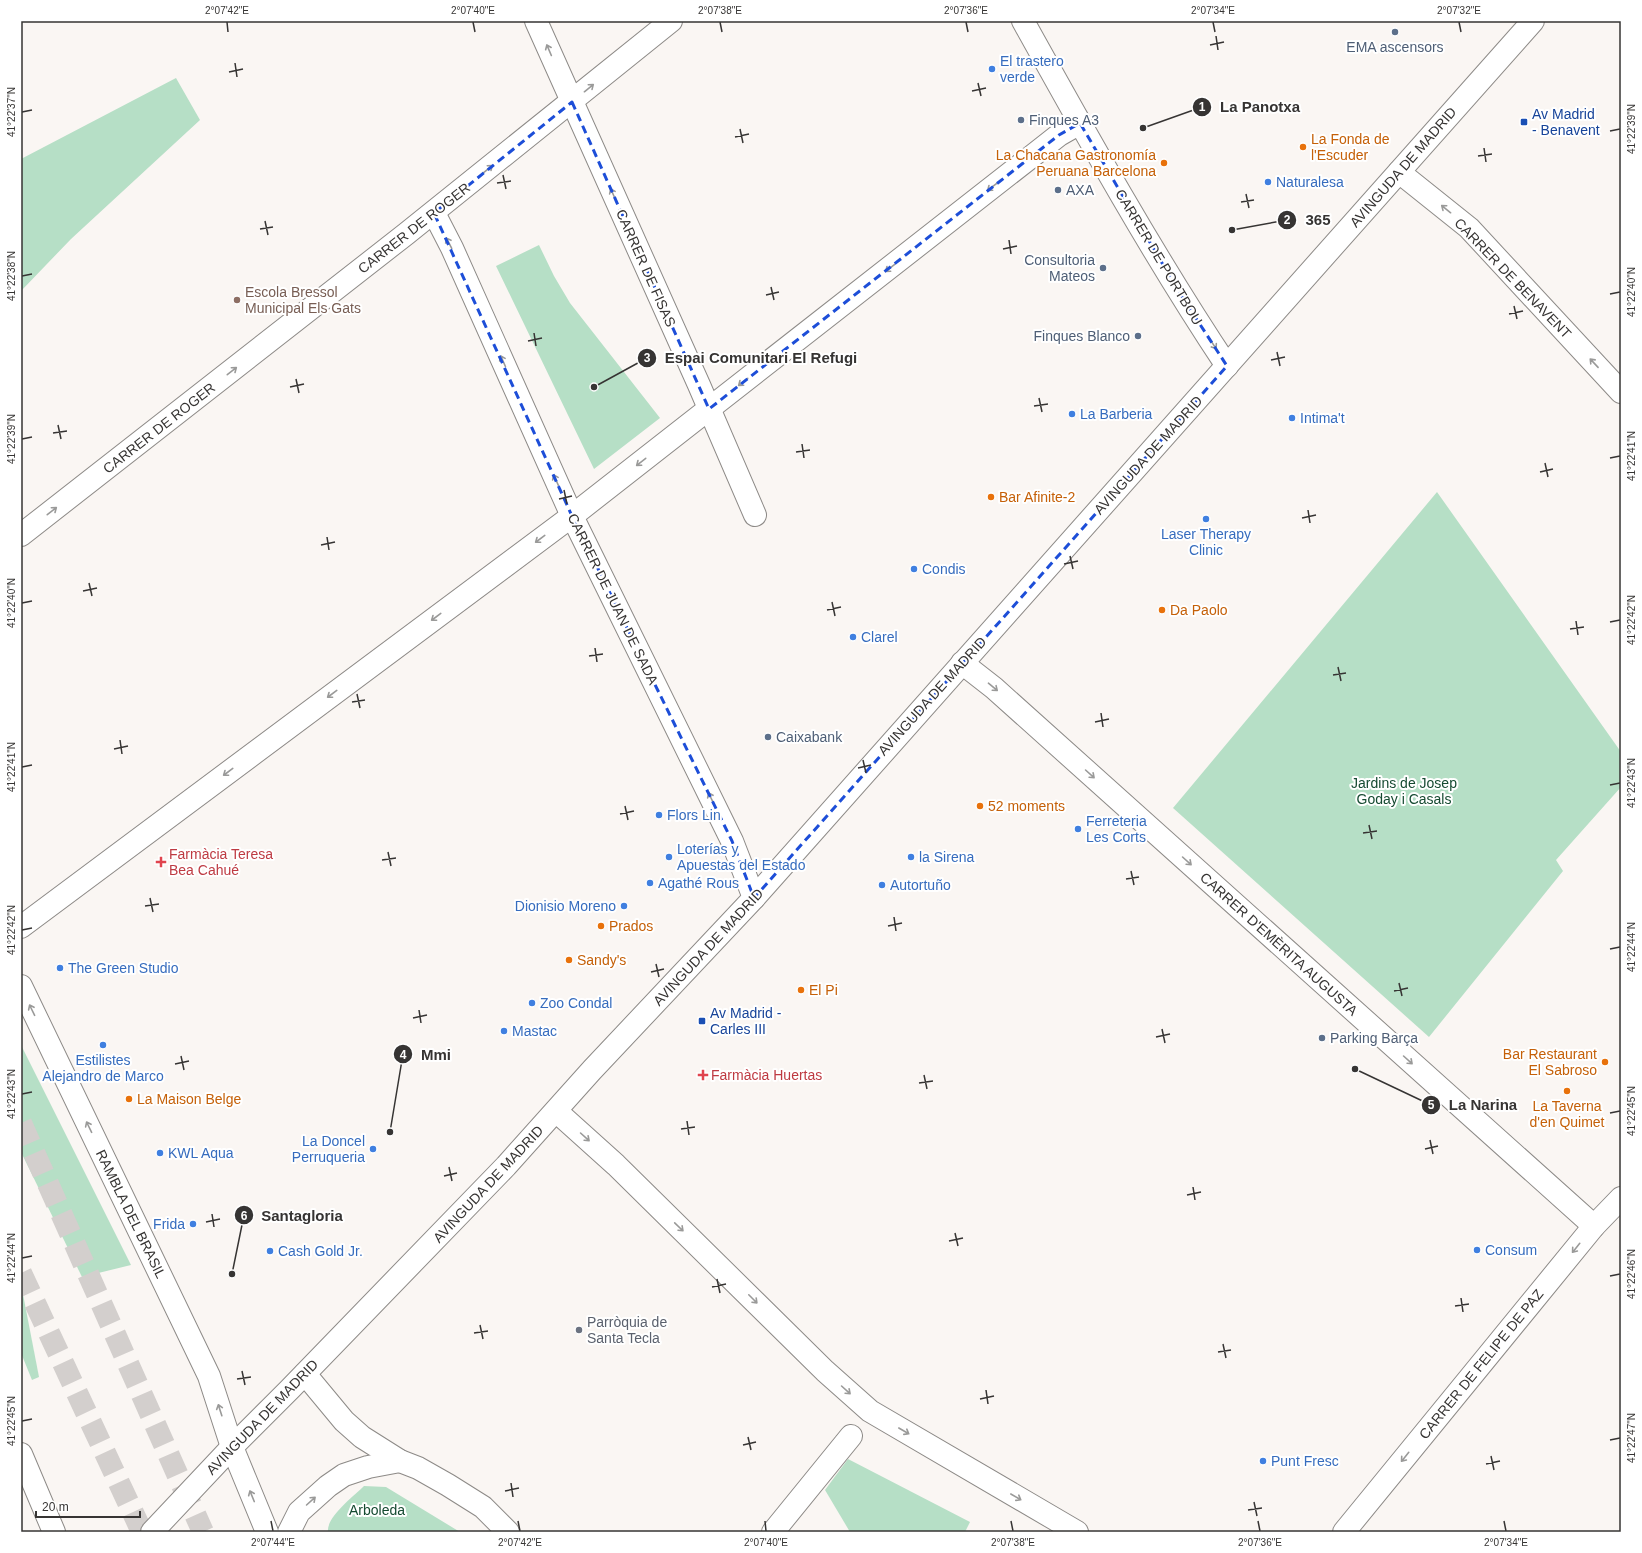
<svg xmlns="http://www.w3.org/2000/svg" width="1642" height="1553" font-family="Arial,sans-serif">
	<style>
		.green { fill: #b6dfc6 }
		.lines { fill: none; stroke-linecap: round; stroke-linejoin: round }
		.primary-tunnel { stroke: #d3cfcd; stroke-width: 22; stroke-dasharray: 22 11; stroke-linecap: butt }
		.street-casing { stroke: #8d8a87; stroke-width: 24 }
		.secondary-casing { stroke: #8d8a87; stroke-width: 24 }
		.primary-casing { stroke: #8d8a87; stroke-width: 24 }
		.street { stroke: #fff; stroke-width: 22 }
		.secondary { stroke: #fff; stroke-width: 22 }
		.primary { stroke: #fff; stroke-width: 22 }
		.oneway { stroke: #9a9a99 }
		.marked { fill: none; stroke: #1d4ed8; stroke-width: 3; stroke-dasharray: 8 5; stroke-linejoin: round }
		.ticks { fill: none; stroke: #363433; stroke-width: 1.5 }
		.service-dot { fill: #5c6f8a; stroke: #fff; stroke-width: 1.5 }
		.shop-dot { fill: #3f7fe0; stroke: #fff; stroke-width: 1.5 }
		.transit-dot { fill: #1a4fb4; stroke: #fff; stroke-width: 1.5 }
		.food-dot { fill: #e8710a; stroke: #fff; stroke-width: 1.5 }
		.education-dot { fill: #8d6e63; stroke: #fff; stroke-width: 1.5 }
		.health-dot { fill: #e0444e; stroke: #fff; stroke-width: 1.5 }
		.worship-dot { fill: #6b7280; stroke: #fff; stroke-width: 1.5 }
		.labels { text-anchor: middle; stroke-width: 4; stroke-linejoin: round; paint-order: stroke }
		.service-label { font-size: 14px; fill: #4e5e75; stroke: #fff; text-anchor: start }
		.shop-label { font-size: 14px; fill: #366cbe; stroke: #fff; text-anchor: start }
		.transit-label { font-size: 14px; fill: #164399; stroke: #fff; text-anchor: start }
		.food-label { font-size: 14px; fill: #c56008; stroke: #fff; text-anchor: start }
		.street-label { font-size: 14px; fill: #363433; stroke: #fff }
		.education-label { font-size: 14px; fill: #785e54; stroke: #fff; text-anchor: start }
		.park-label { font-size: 14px; fill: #154a31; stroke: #fff }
		.health-label { font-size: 14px; fill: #be3a42; stroke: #fff; text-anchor: start }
		.worship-label { font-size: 14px; fill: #5b616d; stroke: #fff; text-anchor: start }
		.leader { fill: none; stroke: #363433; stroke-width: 1.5 }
		.callout-dot { fill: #363433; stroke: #fff; stroke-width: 1.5 }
		.mark-label { font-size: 12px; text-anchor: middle; font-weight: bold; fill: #fff }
		.callout-label { font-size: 15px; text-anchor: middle; font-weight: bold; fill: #363433; stroke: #fff; stroke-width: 4; stroke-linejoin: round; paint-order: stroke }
		.neatline { fill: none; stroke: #363433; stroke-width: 1.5 }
		.ticks-label { font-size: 10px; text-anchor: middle; fill: #363433 }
	</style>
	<rect width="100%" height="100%" fill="#faf6f3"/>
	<g class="green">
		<polygon points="176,78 200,120 71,239 21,291 21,159"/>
		<polygon points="539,245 554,276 570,303 660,418 594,469 496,266"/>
		<polygon points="1437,492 1621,752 1621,787 1556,860 1563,871 1429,1037 1173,808"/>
		<polygon points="21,1045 131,1265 82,1277 21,1152"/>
		<polygon points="21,1284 39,1377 32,1380 21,1353"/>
		<polygon points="848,1459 970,1522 965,1532 850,1532 825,1490"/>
		<path d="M364,1486l22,1 74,45h-132c-2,-15 26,-36 36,-46z"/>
	</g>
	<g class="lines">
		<g class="primary-tunnel">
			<polyline points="21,1123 203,1532"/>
			<polyline points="21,1273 142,1532"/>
		</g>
		<defs>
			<g id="street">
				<polyline points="536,21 699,385 755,515"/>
				<path d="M1023,21c65,117 130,234 204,345"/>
				<polyline points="1399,172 1469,228 1621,392"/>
				<polyline points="434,213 452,248 572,516 732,841 754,898"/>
				<polyline points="21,535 406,234 671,21"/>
				<polyline points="962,663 994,688 1594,1226"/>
				<polyline points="21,927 572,516 1059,135 1080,123"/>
				<polyline points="556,1111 616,1165 825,1371 870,1411 1077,1532"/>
				<polyline points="773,1532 851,1436"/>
				<polyline points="1344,1532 1594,1226 1621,1198"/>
			</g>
			<g id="secondary">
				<polyline points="21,986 209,1376 232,1447"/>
				<polyline points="21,1454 54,1532"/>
				<polyline points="152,1532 232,1447 290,1389 506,1166 592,1070 754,898 1533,21"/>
			</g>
			<g id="primary">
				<polyline points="305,1374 344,1421 362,1437 400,1461 418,1468 448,1485 483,1507 508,1532"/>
				<polyline points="232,1447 267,1532"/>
				<polyline points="289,1532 299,1512 328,1486 344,1475 368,1467 400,1461"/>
			</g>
		</defs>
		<use href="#street" class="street-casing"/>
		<use href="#secondary" class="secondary-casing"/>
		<use href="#primary" class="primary-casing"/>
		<use href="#street" class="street"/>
		<use href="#secondary" class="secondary"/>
		<use href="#primary" class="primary"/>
	</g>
	<defs><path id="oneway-shaft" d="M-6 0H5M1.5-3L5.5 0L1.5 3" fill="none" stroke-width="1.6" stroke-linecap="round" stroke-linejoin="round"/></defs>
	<g class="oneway">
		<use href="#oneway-shaft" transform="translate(549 50) rotate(-113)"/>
		<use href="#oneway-shaft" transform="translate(589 88) rotate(-39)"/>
		<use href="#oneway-shaft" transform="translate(488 169) rotate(-39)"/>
		<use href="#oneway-shaft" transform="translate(992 187) rotate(142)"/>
		<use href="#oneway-shaft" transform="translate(613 194) rotate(-114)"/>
		<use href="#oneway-shaft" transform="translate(1446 209) rotate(-141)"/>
		<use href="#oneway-shaft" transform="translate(449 243) rotate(-117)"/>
		<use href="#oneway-shaft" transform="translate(890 268) rotate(142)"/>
		<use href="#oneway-shaft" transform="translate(1213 344) rotate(56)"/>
		<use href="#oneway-shaft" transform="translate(503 361) rotate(-114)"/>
		<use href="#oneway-shaft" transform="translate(1594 363) rotate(-133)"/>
		<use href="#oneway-shaft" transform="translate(232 371) rotate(-38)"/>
		<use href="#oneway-shaft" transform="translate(743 382) rotate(142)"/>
		<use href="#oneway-shaft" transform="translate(641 462) rotate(142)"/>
		<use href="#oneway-shaft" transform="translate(556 480) rotate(-114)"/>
		<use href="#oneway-shaft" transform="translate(52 511) rotate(-38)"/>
		<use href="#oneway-shaft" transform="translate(540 539) rotate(143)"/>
		<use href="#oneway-shaft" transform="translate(436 617) rotate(143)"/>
		<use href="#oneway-shaft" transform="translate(993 687) rotate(40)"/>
		<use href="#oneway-shaft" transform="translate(332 694) rotate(143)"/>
		<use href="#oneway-shaft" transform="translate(228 772) rotate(143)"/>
		<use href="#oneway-shaft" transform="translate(1090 774) rotate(42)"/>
		<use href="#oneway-shaft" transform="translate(711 798) rotate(-116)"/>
		<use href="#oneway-shaft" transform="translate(1187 861) rotate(42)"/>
		<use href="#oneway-shaft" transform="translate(32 1010) rotate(-116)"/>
		<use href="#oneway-shaft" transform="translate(1408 1060) rotate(42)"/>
		<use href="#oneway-shaft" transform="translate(89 1127) rotate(-116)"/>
		<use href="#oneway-shaft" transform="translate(585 1137) rotate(42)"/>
		<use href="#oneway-shaft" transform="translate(679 1227) rotate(44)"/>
		<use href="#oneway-shaft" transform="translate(1576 1248) rotate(129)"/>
		<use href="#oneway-shaft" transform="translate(753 1299) rotate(45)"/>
		<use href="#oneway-shaft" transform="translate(846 1390) rotate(42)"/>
		<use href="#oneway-shaft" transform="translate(220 1410) rotate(-108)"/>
		<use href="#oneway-shaft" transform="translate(904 1431) rotate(30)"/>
		<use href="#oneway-shaft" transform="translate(1405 1457) rotate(129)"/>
		<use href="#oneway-shaft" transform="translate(252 1496) rotate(-112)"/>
		<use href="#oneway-shaft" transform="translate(1016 1497) rotate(30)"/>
		<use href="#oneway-shaft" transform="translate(311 1501) rotate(-42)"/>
	</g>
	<path class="marked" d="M572,102l137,307 350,-274 21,-12 99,169 48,74 -473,532 -22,-57 -160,-325 -138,-303z"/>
	<path class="ticks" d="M227,22l1,10M473,22l2,10M720,22l2,10M966,22l2,10M1213,22l2,10M1459,22l2,10M1216,36l2,14M1210,45l14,-3M235,63l2,14M229,72l14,-3M978,83l3,13M972,91l14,-3M22,112l10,-2M740,129l3,14M1610,131l10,-2M735,137l14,-3M1484,148l2,14M1478,156l14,-2M503,175l3,14M497,183l14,-2M1246,194l3,14M1241,202l13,-2M265,221l3,14M260,229l13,-2M1009,240l2,14M1003,249l14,-3M22,276l10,-2M771,287l3,13M1610,294l10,-2M766,295l13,-3M1514,306l3,13M1509,314l14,-3M534,333l2,13M528,341l14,-3M1277,352l3,14M1271,360l14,-3M296,379l3,14M290,387l14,-3M1039,398l3,14M1034,406l14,-2M58,425l3,14M53,433l14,-2M22,439l10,-2M802,444l2,14M796,452l14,-2M1610,458l10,-2M1545,463l3,14M1540,472l13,-3M564,490l3,14M559,499l13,-3M1308,510l2,13M1302,518l14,-3M327,537l2,13M321,545l14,-3M1070,556l3,13M1064,564l14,-3M89,583l3,13M83,591l14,-3M832,602l3,14M22,603l10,-2M827,610l14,-3M1576,621l2,14M1610,622l10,-2M1570,629l14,-2M595,648l2,14M589,656l14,-2M1338,667l3,14M1333,675l13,-2M357,694l3,14M352,702l13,-2M1101,713l2,14M1095,722l14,-3M120,740l2,14M114,749l14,-3M863,760l3,13M22,767l10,-2M858,768l13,-3M1610,785l10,-2M625,806l3,14M620,814l14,-3M1369,825l3,14M1363,833l14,-2M388,852l3,14M382,860l14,-2M1131,871l3,14M1126,879l13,-2M150,898l3,14M145,906l14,-2M894,917l2,14M888,926l14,-3M22,930l10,-2M1610,949l10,-2M656,964l3,13M651,972l13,-3M1399,983l3,13M1394,991l14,-3M419,1010l2,13M413,1018l14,-3M1162,1029l3,14M1156,1037l14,-3M181,1056l3,14M175,1064l14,-3M924,1075l3,14M919,1083l14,-2M22,1094l10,-2M1610,1113l10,-2M687,1121l2,14M681,1129l14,-2M1430,1140l3,14M1425,1149l13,-3M449,1167l3,14M444,1176l13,-3M1193,1187l2,13M1187,1195l14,-3M212,1214l2,13M206,1222l14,-3M955,1233l3,13M949,1241l14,-3M22,1258l10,-2M1610,1276l10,-2M717,1279l3,14M712,1287l14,-3M1461,1298l2,14M1455,1306l14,-2M480,1325l3,14M474,1333l14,-2M1223,1344l3,14M1218,1352l13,-2M242,1371l3,14M237,1379l14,-2M986,1390l2,14M980,1399l14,-3M22,1421l10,-2M748,1437l3,13M1610,1440l10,-2M743,1445l13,-3M1491,1456l3,14M1486,1464l14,-3M511,1483l2,14M505,1491l14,-3M1254,1502l3,14M1248,1510l14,-2M271,1521l2,10M518,1521l2,10M765,1521l1,10M1011,1521l2,10M1258,1521l2,10M1504,1521l2,10"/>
	<g class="service-dot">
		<circle cx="1395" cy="32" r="4"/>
		<circle cx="1021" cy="120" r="4"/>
		<circle cx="1058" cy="190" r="4"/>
		<circle cx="1103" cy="268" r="4"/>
		<circle cx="1138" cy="336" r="4"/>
		<circle cx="768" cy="737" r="4"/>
		<circle cx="1322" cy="1038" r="4"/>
	</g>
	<g class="shop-dot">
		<circle cx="992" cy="69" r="4"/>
		<circle cx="1268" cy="182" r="4"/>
		<circle cx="1072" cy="414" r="4"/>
		<circle cx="1292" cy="418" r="4"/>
		<circle cx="1206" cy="519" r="4"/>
		<circle cx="914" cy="569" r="4"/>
		<circle cx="853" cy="637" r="4"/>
		<circle cx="659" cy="815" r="4"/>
		<circle cx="1078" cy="829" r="4"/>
		<circle cx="669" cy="857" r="4"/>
		<circle cx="911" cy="857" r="4"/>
		<circle cx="650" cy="883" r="4"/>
		<circle cx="882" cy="885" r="4"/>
		<circle cx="624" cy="906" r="4"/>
		<circle cx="60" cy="968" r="4"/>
		<circle cx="532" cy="1003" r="4"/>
		<circle cx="504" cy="1031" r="4"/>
		<circle cx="103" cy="1045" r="4"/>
		<circle cx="373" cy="1149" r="4"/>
		<circle cx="160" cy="1153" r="4"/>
		<circle cx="193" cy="1224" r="4"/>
		<circle cx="1477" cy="1250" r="4"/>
		<circle cx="270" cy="1251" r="4"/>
		<circle cx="1263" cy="1461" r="4"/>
	</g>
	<g class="transit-dot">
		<rect x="1520" y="118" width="8" height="8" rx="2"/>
		<rect x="698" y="1017" width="8" height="8" rx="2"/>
	</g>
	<g class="food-dot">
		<circle cx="1303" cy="147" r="4"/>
		<circle cx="1164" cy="163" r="4"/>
		<circle cx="991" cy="497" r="4"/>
		<circle cx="1162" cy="610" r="4"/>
		<circle cx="980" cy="806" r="4"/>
		<circle cx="601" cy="926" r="4"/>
		<circle cx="569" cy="960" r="4"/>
		<circle cx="801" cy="990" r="4"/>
		<circle cx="1605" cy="1062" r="4"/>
		<circle cx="1567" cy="1091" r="4"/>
		<circle cx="129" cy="1099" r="4"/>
	</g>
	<circle class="education-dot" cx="237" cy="300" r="4"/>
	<g class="health-dot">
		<path d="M159 856h4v4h4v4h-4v4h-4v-4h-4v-4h4z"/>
		<path d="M701 1069h4v4h4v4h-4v4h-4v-4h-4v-4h4z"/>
	</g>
	<circle class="worship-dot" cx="579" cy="1330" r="4"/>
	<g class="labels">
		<g class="service-label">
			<text x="1395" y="52" text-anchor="middle">EMA ascensors</text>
			<text x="1029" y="125">Finques A3</text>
			<text x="1066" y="195">AXA</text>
			<text x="1095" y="265" text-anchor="end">Consultoria<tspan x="1095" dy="16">Mateos</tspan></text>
			<text x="1130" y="341" text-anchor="end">Finques Blanco</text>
			<text x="776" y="742">Caixabank</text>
			<text x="1330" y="1043">Parking Barça</text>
		</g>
		<g class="shop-label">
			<text x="1000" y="66">El trastero<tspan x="1000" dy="16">verde</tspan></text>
			<text x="1276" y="187">Naturalesa</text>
			<text x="1080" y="419">La Barberia</text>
			<text x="1300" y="423">Intima't</text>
			<text x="1206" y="539" text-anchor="middle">Laser Therapy<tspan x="1206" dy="16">Clinic</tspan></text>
			<text x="922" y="574">Condis</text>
			<text x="861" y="642">Clarel</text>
			<text x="667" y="820">Flors Lin</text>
			<text x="1086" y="826">Ferreteria<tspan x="1086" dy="16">Les Corts</tspan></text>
			<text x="677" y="854">Loterías y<tspan x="677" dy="16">Apuestas del Estado</tspan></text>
			<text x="919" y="862">la Sirena</text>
			<text x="658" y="888">Agathé Rous</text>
			<text x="890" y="890">Autortuño</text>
			<text x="616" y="911" text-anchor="end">Dionisio Moreno</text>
			<text x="68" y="973">The Green Studio</text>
			<text x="540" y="1008">Zoo Condal</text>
			<text x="512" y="1036">Mastac</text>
			<text x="103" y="1065" text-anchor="middle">Estilistes<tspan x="103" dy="16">Alejandro de Marco</tspan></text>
			<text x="365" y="1146" text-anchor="end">La Doncel<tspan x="365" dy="16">Perruqueria</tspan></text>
			<text x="168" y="1158">KWL Aqua</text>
			<text x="185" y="1229" text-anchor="end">Frida</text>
			<text x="1485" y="1255">Consum</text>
			<text x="278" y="1256">Cash Gold Jr.</text>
			<text x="1271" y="1466">Punt Fresc</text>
		</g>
		<g class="transit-label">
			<text x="1532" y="119">Av Madrid<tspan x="1532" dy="16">- Benavent</tspan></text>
			<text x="710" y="1018">Av Madrid -<tspan x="710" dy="16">Carles III</tspan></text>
		</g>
		<g class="food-label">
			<text x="1311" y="144">La Fonda de<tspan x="1311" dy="16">l'Escuder</tspan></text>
			<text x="1156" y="160" text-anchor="end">La Chacana Gastronomía<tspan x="1156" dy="16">Peruana Barcelona</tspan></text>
			<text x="999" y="502">Bar Afinite-2</text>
			<text x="1170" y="615">Da Paolo</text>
			<text x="988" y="811">52 moments</text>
			<text x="609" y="931">Prados</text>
			<text x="577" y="965">Sandy's</text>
			<text x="809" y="995">El Pi</text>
			<text x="1597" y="1059" text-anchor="end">Bar Restaurant<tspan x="1597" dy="16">El Sabroso</tspan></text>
			<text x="137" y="1104">La Maison Belge</text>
			<text x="1567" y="1111" text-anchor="middle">La Taverna<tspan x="1567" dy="16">d'en Quimet</tspan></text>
		</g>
		<g class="street-label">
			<text transform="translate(1403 167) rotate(-49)" y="5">AVINGUDA DE MADRID</text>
			<text transform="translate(414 228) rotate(-38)" y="5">CARRER DE ROGER</text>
			<text transform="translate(1159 257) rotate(59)" y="5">CARRER DE PORTBOU</text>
			<text transform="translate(646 268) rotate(66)" y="5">CARRER DE FISAS</text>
			<text transform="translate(1513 278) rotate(46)" y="5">CARRER DE BENAVENT</text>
			<text transform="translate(159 428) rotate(-38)" y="5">CARRER DE ROGER</text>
			<text transform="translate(1148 455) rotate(-48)" y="5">AVINGUDA DE MADRID</text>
			<text transform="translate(613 599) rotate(64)" y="5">CARRER DE JUAN DE SADA</text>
			<text transform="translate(932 696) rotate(-48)" y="5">AVINGUDA DE MADRID</text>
			<text transform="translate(1279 944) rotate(42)" y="5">CARRER D'EMÈRITA AUGUSTA</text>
			<text transform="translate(708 947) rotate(-47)" y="5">AVINGUDA DE MADRID</text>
			<text transform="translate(488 1184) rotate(-47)" y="5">AVINGUDA DE MADRID</text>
			<text transform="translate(131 1214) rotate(64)" y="5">RAMBLA DEL BRASIL</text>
			<text transform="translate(1481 1364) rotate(-51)" y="5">CARRER DE FELIPE DE PAZ</text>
			<text transform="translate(262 1417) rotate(-46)" y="5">AVINGUDA DE MADRID</text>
		</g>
		<g class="education-label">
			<text x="245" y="297">Escola Bressol<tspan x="245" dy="16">Municipal Els Gats</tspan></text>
		</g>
		<g class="park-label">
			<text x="1404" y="788">Jardins de Josep<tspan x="1404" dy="16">Goday i Casals</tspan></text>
			<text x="377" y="1515">Arboleda</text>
		</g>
		<g class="health-label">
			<text x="169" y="859">Farmàcia Teresa<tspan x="169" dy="16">Bea Cahué</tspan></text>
			<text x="711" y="1080">Farmàcia Huertas</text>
		</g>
		<g class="worship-label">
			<text x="587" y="1327">Parròquia de<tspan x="587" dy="16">Santa Tecla</tspan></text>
		</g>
	</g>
	<path class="leader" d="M1143 128L1202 107M1232 230L1287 220M594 387L647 358M390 1132L403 1054M1355 1069L1431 1105M232 1274L244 1215"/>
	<g class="callout-dot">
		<circle cx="1143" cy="128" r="4"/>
		<circle cx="1232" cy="230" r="4"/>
		<circle cx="594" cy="387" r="4"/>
		<circle cx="390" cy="1132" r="4"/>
		<circle cx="1355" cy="1069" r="4"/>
		<circle cx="232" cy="1274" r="4"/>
		<circle cx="1202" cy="107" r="10"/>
		<circle cx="1287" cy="220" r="10"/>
		<circle cx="647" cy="358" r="10"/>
		<circle cx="403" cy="1054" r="10"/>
		<circle cx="1431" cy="1105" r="10"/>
		<circle cx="244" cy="1215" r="10"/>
	</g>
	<g class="mark-label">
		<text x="1202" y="111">1</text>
		<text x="1287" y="224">2</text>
		<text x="647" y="362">3</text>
		<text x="403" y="1059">4</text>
		<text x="1431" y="1109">5</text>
		<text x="244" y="1220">6</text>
	</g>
	<g class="callout-label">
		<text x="1260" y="112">La Panotxa</text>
		<text x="1318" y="225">365</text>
		<text x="761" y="363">Espai Comunitari El Refugi</text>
		<text x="436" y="1060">Mmi</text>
		<text x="1483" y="1110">La Narina</text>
		<text x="302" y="1221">Santagloria</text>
	</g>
	<rect width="1642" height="1553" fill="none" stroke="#ffffff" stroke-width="44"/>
	<path d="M36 1511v6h104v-6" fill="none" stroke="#363433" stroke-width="2"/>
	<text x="42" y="1511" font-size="12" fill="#363433" stroke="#ffffff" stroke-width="3" paint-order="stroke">20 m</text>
	<rect x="22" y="22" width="1598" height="1509" class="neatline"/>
	<g class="ticks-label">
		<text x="227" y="14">2°07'42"E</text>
		<text x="473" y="14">2°07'40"E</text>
		<text x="720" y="14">2°07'38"E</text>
		<text x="966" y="14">2°07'36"E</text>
		<text x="1213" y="14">2°07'34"E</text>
		<text x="1459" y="14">2°07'32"E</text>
		<text transform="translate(11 112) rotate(-90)" y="4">41°22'37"N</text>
		<text transform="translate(1631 129) rotate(-90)" y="4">41°22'39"N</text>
		<text transform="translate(11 276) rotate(-90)" y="4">41°22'38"N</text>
		<text transform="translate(1631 292) rotate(-90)" y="4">41°22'40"N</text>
		<text transform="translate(11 439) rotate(-90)" y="4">41°22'39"N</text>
		<text transform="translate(1631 456) rotate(-90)" y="4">41°22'41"N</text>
		<text transform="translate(11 603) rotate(-90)" y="4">41°22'40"N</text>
		<text transform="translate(1631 620) rotate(-90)" y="4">41°22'42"N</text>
		<text transform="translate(11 767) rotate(-90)" y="4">41°22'41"N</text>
		<text transform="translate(1631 783) rotate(-90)" y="4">41°22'43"N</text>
		<text transform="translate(11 930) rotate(-90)" y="4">41°22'42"N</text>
		<text transform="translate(1631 947) rotate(-90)" y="4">41°22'44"N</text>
		<text transform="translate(11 1094) rotate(-90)" y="4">41°22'43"N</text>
		<text transform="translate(1631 1111) rotate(-90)" y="4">41°22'45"N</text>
		<text transform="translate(11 1258) rotate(-90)" y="4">41°22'44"N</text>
		<text transform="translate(1631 1274) rotate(-90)" y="4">41°22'46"N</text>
		<text transform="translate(11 1421) rotate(-90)" y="4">41°22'45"N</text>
		<text transform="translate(1631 1438) rotate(-90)" y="4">41°22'47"N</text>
		<text x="273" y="1546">2°07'44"E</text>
		<text x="520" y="1546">2°07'42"E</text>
		<text x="766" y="1546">2°07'40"E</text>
		<text x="1013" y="1546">2°07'38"E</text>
		<text x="1260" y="1546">2°07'36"E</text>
		<text x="1506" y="1546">2°07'34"E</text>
	</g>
</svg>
